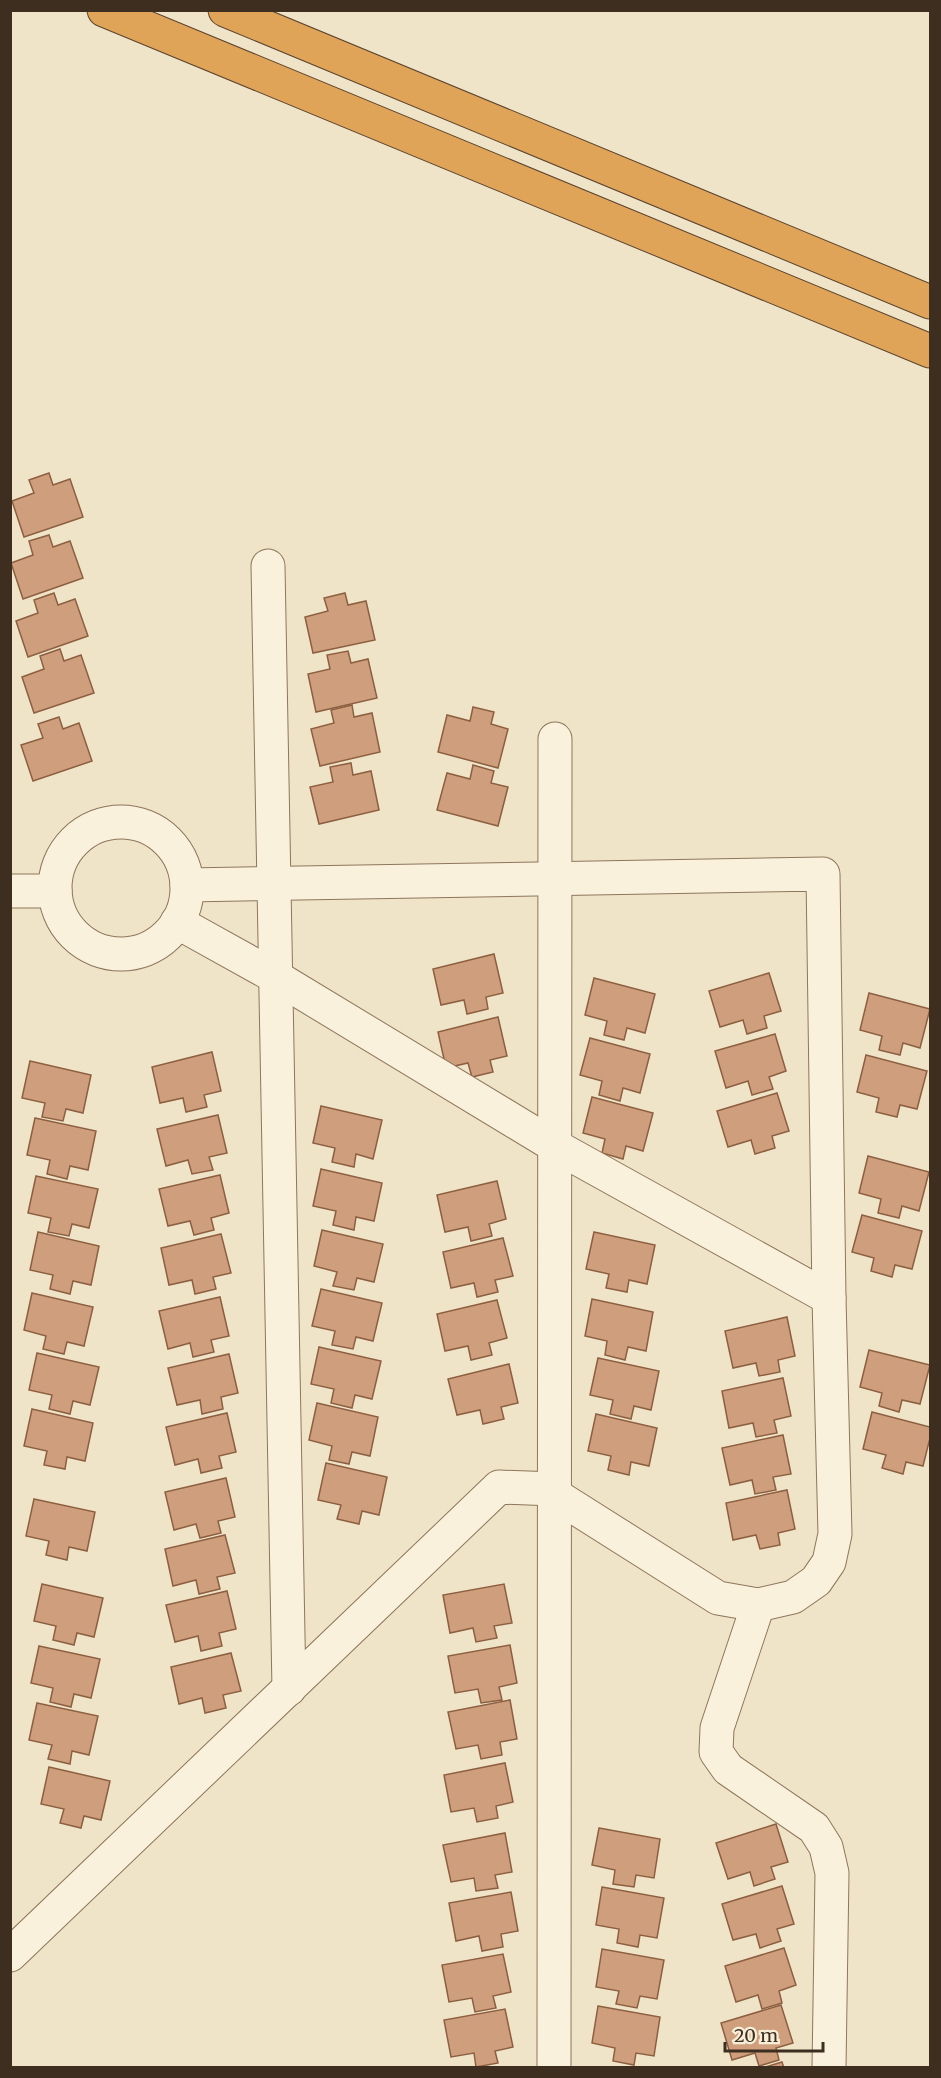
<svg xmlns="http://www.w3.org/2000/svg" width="941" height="2078" font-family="Merriweather,serif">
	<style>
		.building { fill: #cf9f7d; stroke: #8d5f41; stroke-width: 1.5 }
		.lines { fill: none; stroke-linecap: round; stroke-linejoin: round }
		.street-casing { stroke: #8d765c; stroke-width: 35 }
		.highway-casing { stroke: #5b4430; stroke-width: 35 }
		.street { stroke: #faf1dc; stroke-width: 33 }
		.highway { stroke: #e0a458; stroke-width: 33 }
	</style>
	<rect width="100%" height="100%" fill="#f0e4c8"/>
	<g class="building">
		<polygon points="49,473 53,485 70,479 83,517 24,537 12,501 34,493 29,480"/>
		<polygon points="49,535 53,547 70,541 83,578 23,599 11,563 33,555 29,541"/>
		<polygon points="54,593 58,605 75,599 88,636 28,657 16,621 38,613 34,600"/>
		<polygon points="345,593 348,605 366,601 375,640 313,653 305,617 328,611 324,598"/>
		<polygon points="60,649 64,661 81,655 94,693 34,713 22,677 44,669 40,656"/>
		<polygon points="348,651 351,663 368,659 377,698 316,712 308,674 330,669 327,655"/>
		<polygon points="352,705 354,717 372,713 380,752 320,766 311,729 334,723 331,710"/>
		<polygon points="473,707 494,712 491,724 508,729 498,768 438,752 447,715 470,721"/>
		<polygon points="59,717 63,729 79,723 92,761 33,781 21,745 43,738 38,724"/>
		<polygon points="351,763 353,775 371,771 379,810 319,824 310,787 333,782 330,767"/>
		<polygon points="473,765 494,771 491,783 508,787 498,826 437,810 447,773 470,779"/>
		<polygon points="494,954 503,993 486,997 488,1009 467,1014 464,1000 441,1005 433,969"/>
		<polygon points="769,973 781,1011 764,1016 767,1028 747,1034 743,1020 720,1027 709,991"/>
		<polygon points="594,978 655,994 645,1033 627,1028 624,1040 604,1035 607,1021 585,1015"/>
		<polygon points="869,993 930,1009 920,1048 903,1043 900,1055 879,1050 882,1036 860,1030"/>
		<polygon points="498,1017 507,1056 490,1060 493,1072 472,1077 468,1063 446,1068 438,1032"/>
		<polygon points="775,1034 786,1071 769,1077 773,1089 752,1095 748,1081 726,1088 715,1051"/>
		<polygon points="590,1038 650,1054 640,1093 623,1088 620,1101 599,1095 602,1081 580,1075"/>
		<polygon points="212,1052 221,1091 204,1095 207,1107 186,1112 183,1098 160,1103 152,1067"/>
		<polygon points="866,1055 927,1071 917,1109 900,1105 897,1117 876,1112 879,1098 857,1092"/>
		<polygon points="30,1061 91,1075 83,1113 66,1109 63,1121 42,1117 45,1103 22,1098"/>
		<polygon points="777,1093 789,1131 772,1136 775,1148 755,1154 751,1140 728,1147 717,1111"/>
		<polygon points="592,1097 653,1113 643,1151 626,1146 623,1159 602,1153 605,1139 583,1133"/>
		<polygon points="321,1106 382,1120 373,1159 356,1154 354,1167 332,1162 335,1148 313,1143"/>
		<polygon points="218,1115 227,1153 209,1157 213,1170 192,1174 188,1160 166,1166 157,1129"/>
		<polygon points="35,1118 96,1131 88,1170 70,1166 67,1179 47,1174 50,1160 27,1155"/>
		<polygon points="868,1156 929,1172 919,1211 902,1206 899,1218 878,1213 881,1199 859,1193"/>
		<polygon points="321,1169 382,1183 374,1221 356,1217 354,1230 333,1225 336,1211 313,1206"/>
		<polygon points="220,1175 229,1213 211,1218 214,1230 194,1235 190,1221 168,1226 159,1189"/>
		<polygon points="36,1176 98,1189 89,1228 72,1224 69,1236 48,1232 51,1218 28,1213"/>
		<polygon points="497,1181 506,1219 489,1224 492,1236 471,1241 468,1227 445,1232 437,1195"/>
		<polygon points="862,1215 922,1231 912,1269 895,1265 892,1277 871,1271 874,1258 852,1252"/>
		<polygon points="322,1230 383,1244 374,1282 357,1278 354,1290 333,1286 337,1272 314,1266"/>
		<polygon points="38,1232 99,1246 91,1285 73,1281 70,1294 50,1289 53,1275 30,1270"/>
		<polygon points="594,1232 655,1245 647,1284 629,1280 627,1292 606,1288 609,1274 586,1269"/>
		<polygon points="221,1234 231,1273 213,1277 216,1289 195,1294 192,1280 169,1285 161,1248"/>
		<polygon points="503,1238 513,1276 495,1280 498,1292 477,1297 474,1283 451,1288 443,1252"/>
		<polygon points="321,1289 382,1303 373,1341 356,1337 353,1349 332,1345 335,1331 312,1326"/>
		<polygon points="32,1293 93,1307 84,1346 67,1342 64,1354 43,1349 46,1336 24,1330"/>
		<polygon points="220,1297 229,1336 211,1340 214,1352 193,1357 190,1343 168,1349 159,1311"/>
		<polygon points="592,1299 653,1312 646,1351 628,1347 625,1360 605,1355 607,1341 585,1336"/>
		<polygon points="497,1300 507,1338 489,1343 492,1355 471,1360 468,1346 445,1351 437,1314"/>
		<polygon points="787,1317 795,1356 778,1360 780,1372 759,1376 756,1363 733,1368 725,1331"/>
		<polygon points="319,1347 381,1361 372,1399 355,1395 352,1408 331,1403 334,1389 311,1384"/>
		<polygon points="869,1350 930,1365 920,1404 902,1400 899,1412 879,1406 882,1393 860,1387"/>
		<polygon points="37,1353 99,1367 90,1405 73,1401 70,1414 49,1409 52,1395 29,1390"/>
		<polygon points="229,1354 238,1393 221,1397 223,1409 202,1414 200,1400 177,1405 168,1368"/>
		<polygon points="598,1358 659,1371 651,1410 634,1406 631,1419 610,1414 613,1400 590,1395"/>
		<polygon points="509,1364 518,1403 501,1407 504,1419 483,1424 480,1410 457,1415 448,1379"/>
		<polygon points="783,1378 791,1416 774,1420 777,1433 756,1437 753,1423 729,1428 722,1391"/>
		<polygon points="317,1403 378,1417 370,1456 352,1452 349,1464 329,1460 332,1446 309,1440"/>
		<polygon points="32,1409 93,1423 85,1461 67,1457 65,1469 44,1465 47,1451 24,1446"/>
		<polygon points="872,1412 930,1427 930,1438 923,1466 906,1462 903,1474 882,1468 886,1455 863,1449"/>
		<polygon points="227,1413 236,1452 219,1456 222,1468 201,1473 198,1459 175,1465 166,1427"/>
		<polygon points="596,1414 657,1428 649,1466 631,1462 629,1475 608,1470 611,1456 588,1451"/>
		<polygon points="783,1435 791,1474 773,1477 776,1490 755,1494 752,1480 730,1485 722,1448"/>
		<polygon points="326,1463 387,1477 379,1515 362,1511 359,1524 337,1519 341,1505 318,1500"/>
		<polygon points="226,1478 235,1517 218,1521 221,1533 200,1538 196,1524 174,1530 165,1492"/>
		<polygon points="787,1490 795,1529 778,1533 780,1545 760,1549 756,1535 733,1540 726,1503"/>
		<polygon points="34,1499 95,1512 87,1551 69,1547 67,1560 46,1555 49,1541 26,1536"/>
		<polygon points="225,1535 235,1573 217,1577 220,1589 199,1594 196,1580 173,1586 165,1549"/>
		<polygon points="42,1584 103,1598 94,1637 77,1633 74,1645 53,1640 56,1626 34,1621"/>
		<polygon points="504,1584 512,1623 494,1626 497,1638 476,1642 473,1628 450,1633 443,1595"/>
		<polygon points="227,1591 236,1629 219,1633 222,1646 201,1651 198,1636 175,1642 166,1605"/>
		<polygon points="510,1645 517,1683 499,1687 502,1700 481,1703 478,1689 455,1693 448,1656"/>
		<polygon points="39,1646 100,1659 91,1698 74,1694 71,1707 50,1702 53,1688 31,1683"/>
		<polygon points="231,1653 241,1691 223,1695 226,1708 205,1713 202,1698 179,1704 171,1667"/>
		<polygon points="510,1700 517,1739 500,1742 502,1755 481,1759 478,1745 456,1749 448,1712"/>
		<polygon points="37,1703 98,1716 89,1755 72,1751 70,1764 48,1759 52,1745 29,1740"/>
		<polygon points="505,1763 513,1802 496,1806 498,1818 477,1822 474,1808 451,1812 444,1775"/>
		<polygon points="49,1767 110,1781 101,1820 84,1816 81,1828 60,1823 64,1809 41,1804"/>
		<polygon points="776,1824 788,1862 771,1867 775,1879 754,1886 750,1872 728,1879 716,1843"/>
		<polygon points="599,1828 660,1839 654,1878 636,1875 634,1887 613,1884 615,1870 592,1865"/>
		<polygon points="505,1833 512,1872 495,1875 498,1888 476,1891 474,1878 451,1882 443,1845"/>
		<polygon points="782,1886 794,1924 777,1929 781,1941 760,1948 756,1934 733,1940 722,1904"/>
		<polygon points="602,1887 664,1898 657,1938 640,1935 638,1947 617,1943 619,1929 596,1925"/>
		<polygon points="511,1892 518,1931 501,1934 503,1947 482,1951 479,1936 456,1941 449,1903"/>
		<polygon points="784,1948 796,1985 779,1991 782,2003 762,2009 758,1995 736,2002 725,1966"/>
		<polygon points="602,1949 664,1960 657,1999 640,1996 637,2008 616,2004 619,1991 596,1987"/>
		<polygon points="503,1954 511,1992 493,1996 496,2008 475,2012 472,1998 449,2002 442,1965"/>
		<polygon points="781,2005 793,2043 776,2048 779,2060 759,2066 755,2053 732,2060 721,2023"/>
		<polygon points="598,2006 660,2017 654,2056 636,2053 634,2065 613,2061 615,2048 592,2043"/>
		<polygon points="505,2009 513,2047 495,2051 498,2063 476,2067 474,2053 451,2057 444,2020"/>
		<polygon points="782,2062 784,2068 762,2068"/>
	</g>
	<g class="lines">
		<defs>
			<g id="street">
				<polyline points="268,566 289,1689"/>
				<circle cx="121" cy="888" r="66"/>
				<polyline points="187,885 823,874 829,1298 835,1534 829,1562 816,1581 793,1597 758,1605 718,1598 555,1495"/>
				<polyline points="10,891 55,891"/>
				<polyline points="177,922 276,977 555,1146 829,1298"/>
				<polyline points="758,1605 717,1728 716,1752 728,1769 814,1828 826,1847 832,1873 829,2068"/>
				<polyline points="10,1955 499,1487 555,1489"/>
				<polyline points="554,2068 555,739"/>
			</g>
			<g id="highway">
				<polyline points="104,10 930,351"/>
				<polyline points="225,10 930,302"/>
			</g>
		</defs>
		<use href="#street" class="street-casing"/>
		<use href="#highway" class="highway-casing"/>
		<use href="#street" class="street"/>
		<use href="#highway" class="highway"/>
	</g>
	<rect width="941" height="2078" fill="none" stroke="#3d2e20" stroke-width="24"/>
	<path d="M725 2042v9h98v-9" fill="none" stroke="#3d2e20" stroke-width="3"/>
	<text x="734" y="2042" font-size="18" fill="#3d2e20" stroke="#f7eed8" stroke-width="4.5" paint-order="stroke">20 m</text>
</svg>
